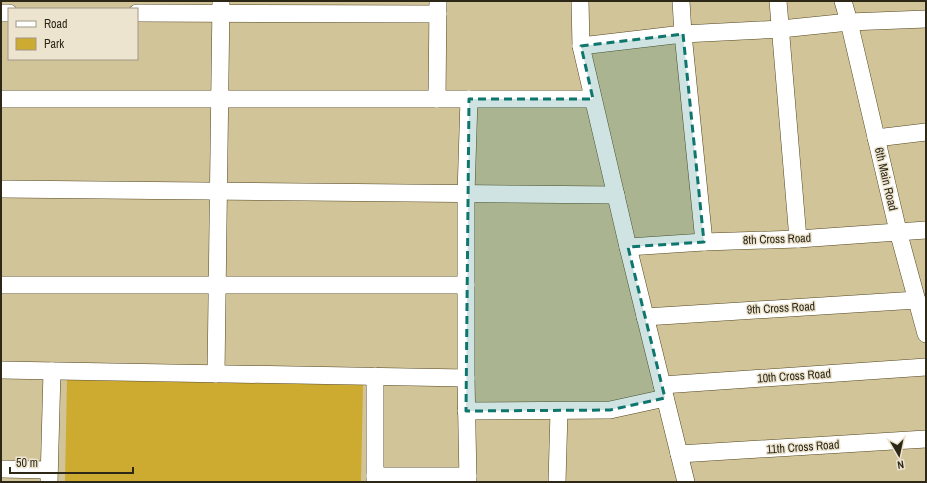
<svg xmlns="http://www.w3.org/2000/svg" width="927" height="483" font-family="'Archivo Narrow',sans-serif">
	<style>
		.green { fill: #cdaa30 }
		.lines { fill: none; stroke-linecap: round; stroke-linejoin: round }
		.minor-casing { stroke: #53461f; stroke-width: 18 }
		.minor { stroke: #fff; stroke-width: 17 }
		.marked { fill: #0f766e; fill-opacity: 0.2; stroke: #0f766e; stroke-width: 3; stroke-dasharray: 8 5; stroke-linejoin: round }
		.labels { text-anchor: middle; stroke-width: 3; stroke-linejoin: round; paint-order: stroke }
		.street-label { font-size: 12px; fill: #2d2717; stroke: #ece4cf }
	</style>
	<rect width="100%" height="100%" fill="#d2c499"/>
	<polygon class="green" points="67,380 363,385 361,482 65,482"/>
	<g class="lines">
		<defs>
			<g id="minor">
				<polyline points="580,1 581,46 628,247 686,482"/>
				<polyline points="681,1 683,34 704,242"/>
				<polyline points="778,1 798,239"/>
				<polyline points="843,1 849,22 898,231 926,334"/>
				<polyline points="1,13 9,13"/>
				<polyline points="137,13 438,14"/>
				<polyline points="581,46 683,34 781,29 849,22 926,19"/>
				<polyline points="1,99 593,99"/>
				<polyline points="437,99 438,1"/>
				<polyline points="876,138 926,132"/>
				<polyline points="1,189 616,195"/>
				<polyline points="628,247 704,242 798,239 926,230"/>
				<polyline points="1,285 466,285"/>
				<polyline points="645,317 917,300"/>
				<polyline points="1,370 466,378"/>
				<polyline points="216,374 221,1"/>
				<polyline points="662,385 926,367"/>
				<polyline points="466,411 610,410 665,398"/>
				<polyline points="679,454 926,439"/>
				<polyline points="1,469 49,470"/>
				<polyline points="375,476 468,476"/>
				<polyline points="49,482 52,371"/>
				<polyline points="375,482 375,376"/>
				<polyline points="468,482 466,378 466,194 469,99"/>
				<polyline points="557,482 559,411"/>
			</g>
		</defs>
		<use href="#minor" class="minor-casing"/>
		<use href="#minor" class="minor"/>
	</g>
	<path class="marked" d="M683,34l21,208 -76,5 37,151 -55,12 -144,1 3,-312h124l-12,-53z"/>
	<g class="labels">
		<g class="street-label">
			<text transform="translate(886 179) rotate(77)" y="4">6th Main Road</text>
			<text transform="translate(777 239) rotate(-2)" y="4">8th Cross Road</text>
			<text transform="translate(781 308) rotate(-3)" y="4">9th Cross Road</text>
			<text transform="translate(794 376) rotate(-4)" y="4">10th Cross Road</text>
			<text transform="translate(803 447) rotate(-4)" y="4">11th Cross Road</text>
		</g>
	</g>
	<rect width="927" height="483" fill="none" stroke="#2d2717" stroke-width="4"/>
	<rect x="8" y="8" width="130" height="52" fill="#ece4cf" stroke="#a09885"/>
	<rect x="16" y="21" width="20" height="6" fill="#ffffff" stroke="#a09885"/>
	<text x="44" y="28" font-size="12" fill="#2d2717">Road</text>
	<rect x="16" y="38" width="20" height="12" fill="#cdaa30" stroke="#a09885"/>
	<text x="44" y="48" font-size="12" fill="#2d2717">Park</text>
	<g transform="translate(899 455) rotate(171)" stroke="#ece4cf" stroke-width="3" paint-order="stroke">
	<path d="M0-3L7 15L0 10L-7 15Z" fill="#2d2717"/>
	<text y="-6" font-size="11" font-weight="bold" text-anchor="middle" fill="#2d2717">N</text>
	</g>
	<path d="M10 467v6h123v-6" fill="none" stroke="#2d2717" stroke-width="2"/>
	<text x="16" y="467" font-size="12" fill="#2d2717" stroke="#ece4cf" stroke-width="3" paint-order="stroke">50 m</text>
</svg>
